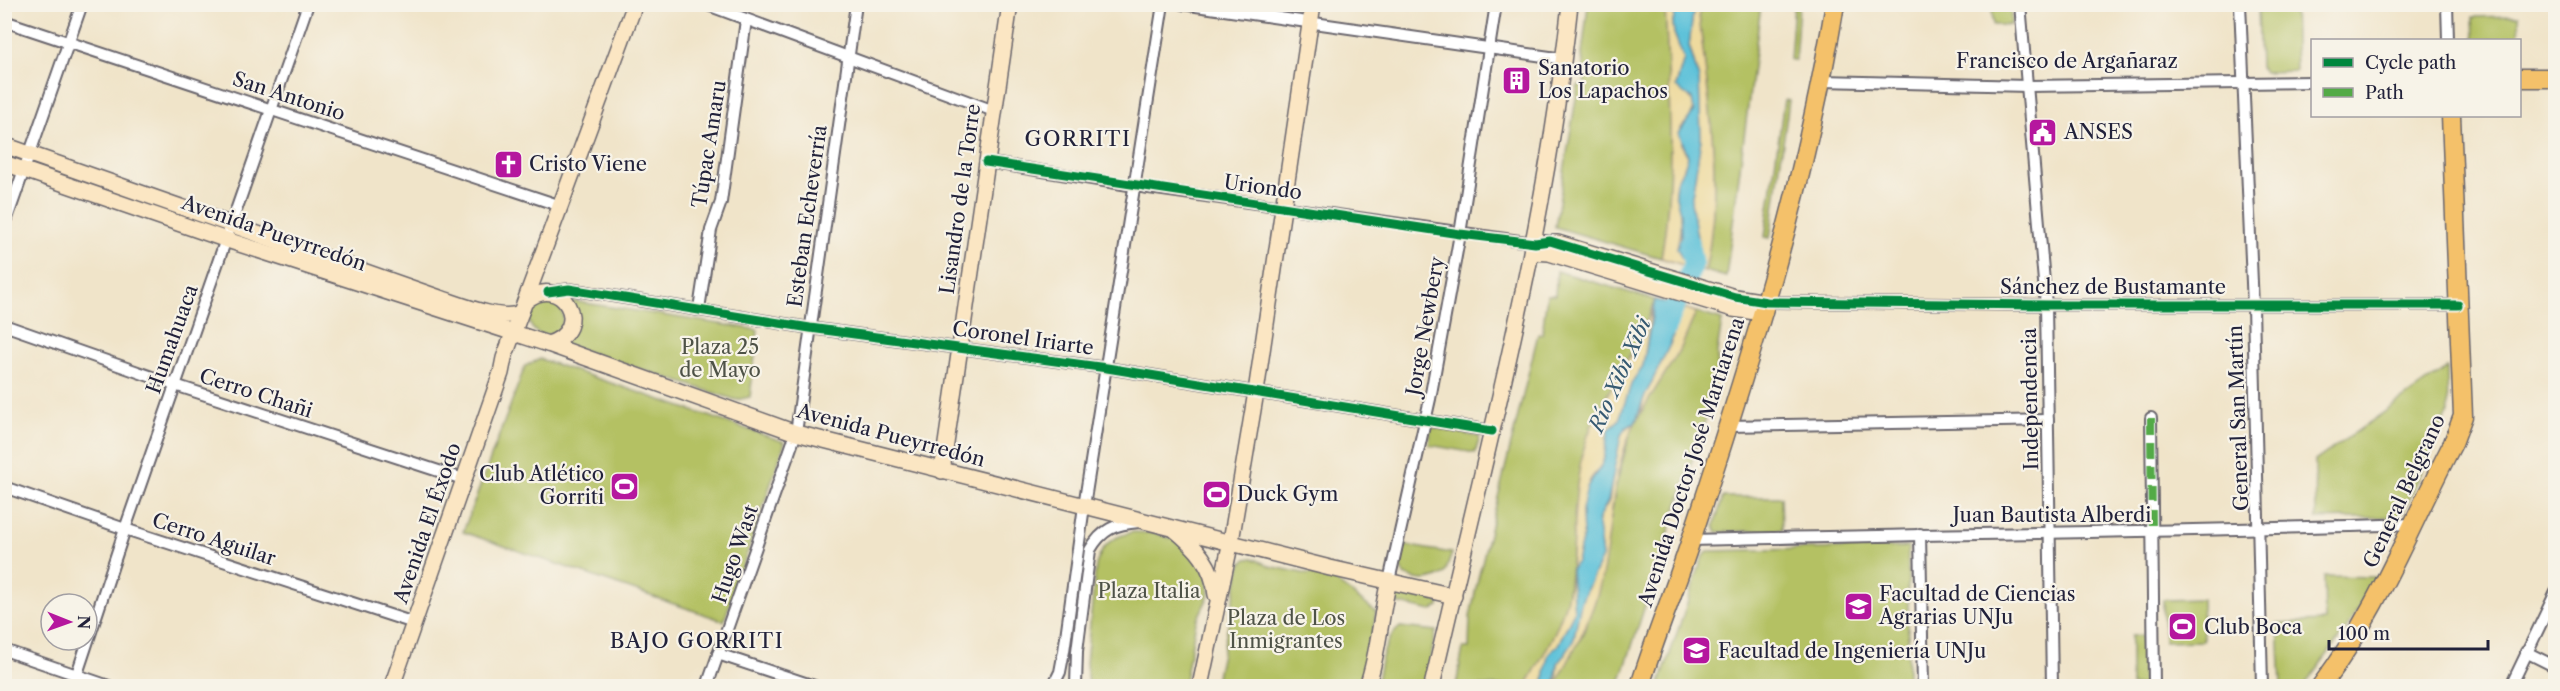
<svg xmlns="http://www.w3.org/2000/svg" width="2560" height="691" font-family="'Libre Caslon Text',serif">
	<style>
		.green { fill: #b4c164; stroke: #6b7250; stroke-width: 1.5 }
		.sand { fill: #eeda9e; stroke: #887e6c; stroke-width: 1.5 }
		.water { fill: #5cc1d9; stroke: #3f728a; stroke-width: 1.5 }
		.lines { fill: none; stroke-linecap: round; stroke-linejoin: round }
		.river { stroke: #5cc1d9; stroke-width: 20 }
		.street-casing { stroke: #6a666d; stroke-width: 14 }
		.secondary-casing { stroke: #6a666d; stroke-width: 18 }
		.primary-casing { stroke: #6a666d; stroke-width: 21 }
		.street { stroke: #fff; stroke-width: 10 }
		.secondary { stroke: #fbe6c3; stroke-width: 15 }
		.primary { stroke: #f4c16a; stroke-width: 18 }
		.quiet { stroke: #53aa46; stroke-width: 8; stroke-dasharray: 15 8; stroke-linecap: butt }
		.cycleway-casing { stroke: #f7f3e8; stroke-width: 13 }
		.cycleway { stroke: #00873e; stroke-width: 9 }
		.labels { text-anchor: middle; stroke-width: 4.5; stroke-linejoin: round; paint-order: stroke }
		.street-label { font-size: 20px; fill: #22223b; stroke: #f7f3e8 }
		.poi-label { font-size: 20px; fill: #22223b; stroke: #f7f3e8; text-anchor: start }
		.park-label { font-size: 20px; fill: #4e5247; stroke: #f7f3e8 }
		.neighbourhood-label { font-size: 21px; letter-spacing: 1.5px; fill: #22223b; stroke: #f7f3e8 }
		.water-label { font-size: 21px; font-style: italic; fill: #365a72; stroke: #f7f3e8 }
	</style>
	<rect width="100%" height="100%" fill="#f7f3e8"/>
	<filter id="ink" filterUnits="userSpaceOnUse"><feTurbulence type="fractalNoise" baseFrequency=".0167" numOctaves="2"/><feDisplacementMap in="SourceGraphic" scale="12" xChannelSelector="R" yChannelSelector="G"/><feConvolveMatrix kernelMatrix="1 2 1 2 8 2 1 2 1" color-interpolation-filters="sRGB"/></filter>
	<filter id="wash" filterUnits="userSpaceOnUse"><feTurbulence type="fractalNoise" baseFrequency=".008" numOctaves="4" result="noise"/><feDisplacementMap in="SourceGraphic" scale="24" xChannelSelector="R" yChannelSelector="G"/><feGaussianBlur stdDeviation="1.35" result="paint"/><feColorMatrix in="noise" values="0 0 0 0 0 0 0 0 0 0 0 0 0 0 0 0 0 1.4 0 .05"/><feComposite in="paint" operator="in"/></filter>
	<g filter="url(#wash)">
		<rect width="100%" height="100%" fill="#f0e4c9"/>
		<g class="green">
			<path d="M1588,5h77c4,84 11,169 -4,253l-106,-31 23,-141 7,-1 -3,-31z"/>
			<path d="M1698,5h63l-35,272 -21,-6c20,-95 2,-172 -7,-266z"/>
			<polygon points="1794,5 1799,5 1795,60 1790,60"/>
			<polygon points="1992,5 2011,5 2011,25 1993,25"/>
			<polygon points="2258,5 2294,5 2296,71 2264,72 2260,67"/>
			<polygon points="2519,16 2520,47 2520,40 2474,40 2473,17"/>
			<polygon points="1784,100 1789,100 1770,238 1765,237"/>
			<polygon points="1557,271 1655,300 1639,341 1591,427 1580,472 1567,602 1556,633 1526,686 1456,686 1463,648 1469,648 1470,617 1477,583 1538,334 1542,334 1547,295 1555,295"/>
			<circle cx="546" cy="318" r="17"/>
			<polygon points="572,301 758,330 750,397 736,400 563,344 576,328"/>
			<polygon points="1696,312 1722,320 1717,353 1718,371 1707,395 1711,402 1619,686 1554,686 1583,634 1601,579 1616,486 1630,433 1643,408 1681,348"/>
			<polygon points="540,359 785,442 724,621 463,532 525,366"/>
			<polygon points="2447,368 2448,413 2403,513 2396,517 2316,519 2315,461"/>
			<polygon points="1431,427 1480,437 1475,453 1429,445"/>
			<polygon points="1723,497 1781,497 1782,530 1717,532 1714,526"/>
			<path d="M1133,532l22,1 23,8 29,30 2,24 -13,27 -12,64h-96l-2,-23 10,-98c7,-22 16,-28 37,-33z"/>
			<path d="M1403,545l49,8 -7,20c-15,9 -25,9 -41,2l-5,-13z"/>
			<polygon points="1908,547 1908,686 1659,686 1702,559 1708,551"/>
			<polygon points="1253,558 1269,566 1307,574 1323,575 1334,580 1376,612 1367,666 1356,686 1215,686 1241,564 1247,559"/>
			<polygon points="2324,576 2376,577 2347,628 2304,686 2281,686 2278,623 2325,621"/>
			<polygon points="1394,589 1435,599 1439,603 1439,607 1431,611 1396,603 1391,600"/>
			<polygon points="2202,599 2203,641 2164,642 2163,600"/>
			<path d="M1400,627l36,4 -11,55h-49c4,-20 7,-46 24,-59z"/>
			<polygon points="2142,635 2143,686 2131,686 2131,636"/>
		</g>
		<g class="sand">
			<path d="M1665,5h12l-4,17 1,11 10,26 -8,27c21,15 24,23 5,42l1,18 6,10c-2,13 -13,22 -13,36 1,6 4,12 5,18 2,14 0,25 -3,38l9,18 -25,-8c15,-84 8,-168 4,-253z"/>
			<path d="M1694,5h4c9,94 27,171 7,266l-6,-2 1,-7 -9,-60 10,-63 -2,-60 -10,-34z"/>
			<path d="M1652,307l-9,59 -11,16 -13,38 -10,9 -6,34 -13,17 -8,30 1,26 -6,26 -6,7c4,-47 2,-100 21,-144 18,-41 46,-76 60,-118z"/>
			<polygon points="1680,307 1696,312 1681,348 1640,414 1643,400 1672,340"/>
			<path d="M1635,423c-25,49 -22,106 -34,158 -9,37 -26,68 -44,101l1,-19 15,-21 8,-40 21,-45 -4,-31 1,-8 10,-17 8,-55 6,-16z"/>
			<path d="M1571,575l2,5 1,32 -16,33 -10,10 -3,28 -2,3h-17c20,-36 41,-69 45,-111z"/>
		</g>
		<g class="water">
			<polygon points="1677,5 1694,5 1689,46 1699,79 1701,139 1691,202 1700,254 1699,269 1686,266 1677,248 1681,237 1680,212 1675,193 1676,182 1684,169 1688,156 1679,133 1694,111 1692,99 1676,87 1684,59 1674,33 1673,22"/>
			<polygon points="1655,300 1680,307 1672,340 1643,400 1635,423 1626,427 1621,435 1608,501 1599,518 1598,526 1602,557 1581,602 1573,642 1558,663 1554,686 1543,686 1548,655 1558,645 1574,612 1571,569 1577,562 1583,536 1582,510 1587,487 1603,463 1609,429 1619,420 1632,382 1643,366"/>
		</g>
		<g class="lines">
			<polyline class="river" points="1665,330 1693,265 1689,243"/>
		</g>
	</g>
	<g filter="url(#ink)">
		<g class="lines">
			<defs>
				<g id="street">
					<polyline points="705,4 994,111"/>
					<polyline points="1182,4 1564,59"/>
					<polyline points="2020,4 2046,305 2052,686"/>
					<polyline points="2240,4 2253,306 2262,686"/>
					<polyline points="2447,4 2448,40"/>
					<polyline points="4,21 561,206"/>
					<polyline points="1822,81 2028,86 2312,82"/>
					<polyline points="986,162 1135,186 1535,243"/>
					<polyline points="4,227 82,4"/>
					<polyline points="550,292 569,289 810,328 1107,368 1492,431"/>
					<polyline points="1767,302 2046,305 2458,305"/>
					<polyline points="699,309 711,230 721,202 746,20"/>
					<polyline points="4,325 175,385 463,479"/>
					<polyline points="2151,418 2154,686"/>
					<polyline points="1727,426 2048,420"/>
					<polyline points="4,487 125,529 414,623"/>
					<polyline points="1920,534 1923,686"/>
					<path d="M1691,540c241,-6 481,-8 722,-16"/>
					<polyline points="1389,581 1430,399 1460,234 1496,4"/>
					<polyline points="4,650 109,686"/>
					<polyline points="2526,652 2556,667"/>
					<polyline points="718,654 814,686"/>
					<polyline points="73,686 125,529 308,4"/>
					<polyline points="707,686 796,433 856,4"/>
					<polyline points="1053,686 1060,672 1064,651 1084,506 1163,4"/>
					<path d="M1076,686l1,-35 13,-101c12,-21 25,-26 49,-28"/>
					<polyline points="2511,686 2556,592"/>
				</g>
				<g id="secondary">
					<path d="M4,145l436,153c19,6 64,25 81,14"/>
					<polyline points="4,163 227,240 548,344 796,433 1330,568 1454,596"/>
					<polyline points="1535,243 1558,243 1735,297 1767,302"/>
					<polyline points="1532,252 1549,253 1733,309 1764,313"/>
					<path d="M526,301c35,-30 69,28 22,43"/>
					<polyline points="942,471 1010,4"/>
					<path d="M1174,529c22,18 39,36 42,66"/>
					<polyline points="392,686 501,373 504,358 635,4"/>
					<polyline points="1200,686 1231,541 1256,392 1313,4"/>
					<path d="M1367,686c12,-33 13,-70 22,-105"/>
					<path d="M1432,686c52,-227 113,-449 138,-682"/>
				</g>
				<g id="primary">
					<polyline points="2520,78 2556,78"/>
					<path d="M1640,686c15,-49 35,-97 51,-146 58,-175 114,-353 144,-536"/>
					<path d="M2321,686c58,-77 88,-159 132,-243l10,-27 -12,-300"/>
				</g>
			</defs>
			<use href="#street" class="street-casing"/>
			<use href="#secondary" class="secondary-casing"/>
			<use href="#primary" class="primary-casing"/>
			<use href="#street" class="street"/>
			<use href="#secondary" class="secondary"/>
			<use href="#primary" class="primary"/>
			<polyline class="quiet" points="2151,418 2152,532"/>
			<defs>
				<g id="cycleway">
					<polyline points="986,162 1460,234 1535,243 1550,241 1735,297 1767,302 2046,305 2458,305"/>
					<polyline points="548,292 569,289 810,328 1107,368 1492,431"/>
				</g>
			</defs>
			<use href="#cycleway" class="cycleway-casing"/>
			<use href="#cycleway" class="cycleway"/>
		</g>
	</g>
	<defs>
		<symbol id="building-square" viewBox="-11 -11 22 22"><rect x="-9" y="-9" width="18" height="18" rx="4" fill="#b5179e" stroke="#f7f3e8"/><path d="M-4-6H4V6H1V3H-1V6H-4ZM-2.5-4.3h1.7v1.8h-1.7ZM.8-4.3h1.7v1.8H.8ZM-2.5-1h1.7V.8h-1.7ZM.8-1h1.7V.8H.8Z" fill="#fff"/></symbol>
		<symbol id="civic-square" viewBox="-11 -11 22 22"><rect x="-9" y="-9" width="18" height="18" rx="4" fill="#b5179e" stroke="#f7f3e8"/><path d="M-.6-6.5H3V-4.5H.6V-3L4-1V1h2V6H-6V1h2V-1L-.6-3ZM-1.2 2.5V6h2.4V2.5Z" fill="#fff"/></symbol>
		<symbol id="church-square" viewBox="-11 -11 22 22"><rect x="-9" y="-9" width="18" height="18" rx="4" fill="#b5179e" stroke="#f7f3e8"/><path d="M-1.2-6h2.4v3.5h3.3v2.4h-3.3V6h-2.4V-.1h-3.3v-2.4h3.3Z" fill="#fff"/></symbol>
		<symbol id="stadium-square" viewBox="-11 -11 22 22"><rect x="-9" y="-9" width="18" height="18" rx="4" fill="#b5179e" stroke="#f7f3e8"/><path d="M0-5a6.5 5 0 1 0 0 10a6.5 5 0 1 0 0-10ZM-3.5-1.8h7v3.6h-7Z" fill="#fff"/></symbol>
		<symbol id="university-square" viewBox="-11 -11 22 22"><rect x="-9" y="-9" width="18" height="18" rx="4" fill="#b5179e" stroke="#f7f3e8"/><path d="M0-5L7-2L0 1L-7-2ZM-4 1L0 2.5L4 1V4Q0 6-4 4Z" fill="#fff"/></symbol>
	</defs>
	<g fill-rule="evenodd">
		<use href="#building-square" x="1500" y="64" width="33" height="33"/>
		<use href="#civic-square" x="2026" y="116" width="33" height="33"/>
		<use href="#church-square" x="492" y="148" width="33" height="33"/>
		<use href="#stadium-square" x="608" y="470" width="33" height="33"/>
		<use href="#stadium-square" x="1200" y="478" width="33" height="33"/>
		<use href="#university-square" x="1842" y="590" width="33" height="33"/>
		<use href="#stadium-square" x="2166" y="610" width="33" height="33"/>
		<use href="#university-square" x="1680" y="634" width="33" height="33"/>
	</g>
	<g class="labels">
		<g class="street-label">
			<text x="2067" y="68">Francisco de Argañaraz</text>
			<text transform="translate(289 96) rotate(18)" y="7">San Antonio</text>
			<text transform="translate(709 144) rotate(-81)" y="7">Túpac Amaru</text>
			<text transform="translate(1263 187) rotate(8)" y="7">Uriondo</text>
			<text transform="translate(960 199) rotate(-82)" y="7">Lisandro de la Torre</text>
			<text transform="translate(807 216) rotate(-82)" y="7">Esteban Echeverría</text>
			<text transform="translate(274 233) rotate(19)" y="7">Avenida Pueyrredón</text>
			<text x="2113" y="294">Sánchez de Bustamante</text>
			<text transform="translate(1425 326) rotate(-80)" y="7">Jorge Newbery</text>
			<text transform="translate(1023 338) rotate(8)" y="7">Coronel Iriarte</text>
			<text transform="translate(172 339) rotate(-70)" y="7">Humahuaca</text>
			<text transform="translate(256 393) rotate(18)" y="7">Cerro Chañi</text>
			<text transform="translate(2030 399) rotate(-91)" y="7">Independencia</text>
			<text transform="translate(2238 418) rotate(-92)" y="7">General San Martín</text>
			<text transform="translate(891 435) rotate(15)" y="7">Avenida Pueyrredón</text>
			<text transform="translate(1691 462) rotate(-72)" y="7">Avenida Doctor José Martiarena</text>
			<text transform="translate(2404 491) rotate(-65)" y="7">General Belgrano</text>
			<text x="2052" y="522">Juan Bautista Alberdi</text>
			<text transform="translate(427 523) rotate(-71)" y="7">Avenida El Éxodo</text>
			<text transform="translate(214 539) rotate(18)" y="7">Cerro Aguilar</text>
			<text transform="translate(735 554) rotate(-71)" y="7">Hugo Wast</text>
		</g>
		<g class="poi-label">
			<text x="1538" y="75">Sanatorio<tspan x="1538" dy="23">Los Lapachos</tspan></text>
			<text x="2064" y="139">ANSES</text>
			<text x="529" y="171">Cristo Viene</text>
			<text x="604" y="481" text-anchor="end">Club Atlético<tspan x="604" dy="23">Gorriti</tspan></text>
			<text x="1237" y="501">Duck Gym</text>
			<text x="1879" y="601">Facultad de Ciencias<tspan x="1879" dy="23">Agrarias UNJu</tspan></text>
			<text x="2204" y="634">Club Boca</text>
			<text x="1718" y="658">Facultad de Ingeniería UNJu</text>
		</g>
		<g class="park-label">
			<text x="720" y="354">Plaza 25<tspan x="720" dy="23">de Mayo</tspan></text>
			<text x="1149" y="598">Plaza Italia</text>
			<text x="1286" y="625">Plaza de Los<tspan x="1286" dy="23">Inmigrantes</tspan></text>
		</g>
		<g class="neighbourhood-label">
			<text x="1078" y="146">GORRITI</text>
			<text x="697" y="648">BAJO GORRITI</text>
		</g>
		<g class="water-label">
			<text transform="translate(1620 375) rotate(-66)" y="7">Río Xibi Xibi</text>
		</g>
	</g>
	<rect width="2560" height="691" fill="none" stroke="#f7f3e8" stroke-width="24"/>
	<rect x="2311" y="39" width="210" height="78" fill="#f7f3e8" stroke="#a29fa3" stroke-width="1.5"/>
	<rect x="2323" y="58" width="30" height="9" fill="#00873e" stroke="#a29fa3" stroke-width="1.5"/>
	<text x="2365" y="69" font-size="18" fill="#22223b">Cycle path</text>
	<rect x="2323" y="88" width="30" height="9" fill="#53aa46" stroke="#a29fa3" stroke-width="1.5"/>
	<text x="2365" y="99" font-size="18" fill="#22223b">Path</text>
	<g transform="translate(69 622) rotate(91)"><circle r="28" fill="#f7f3e8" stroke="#a29fa3" stroke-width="1.5"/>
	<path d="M0-4.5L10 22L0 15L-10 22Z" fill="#b5179e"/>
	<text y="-9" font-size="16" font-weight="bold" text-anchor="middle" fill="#22223b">N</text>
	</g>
	<path d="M2329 640v9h159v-9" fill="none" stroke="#22223b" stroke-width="3"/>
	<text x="2338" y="640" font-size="18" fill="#22223b" stroke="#f7f3e8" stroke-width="4.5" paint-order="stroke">100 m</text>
</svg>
